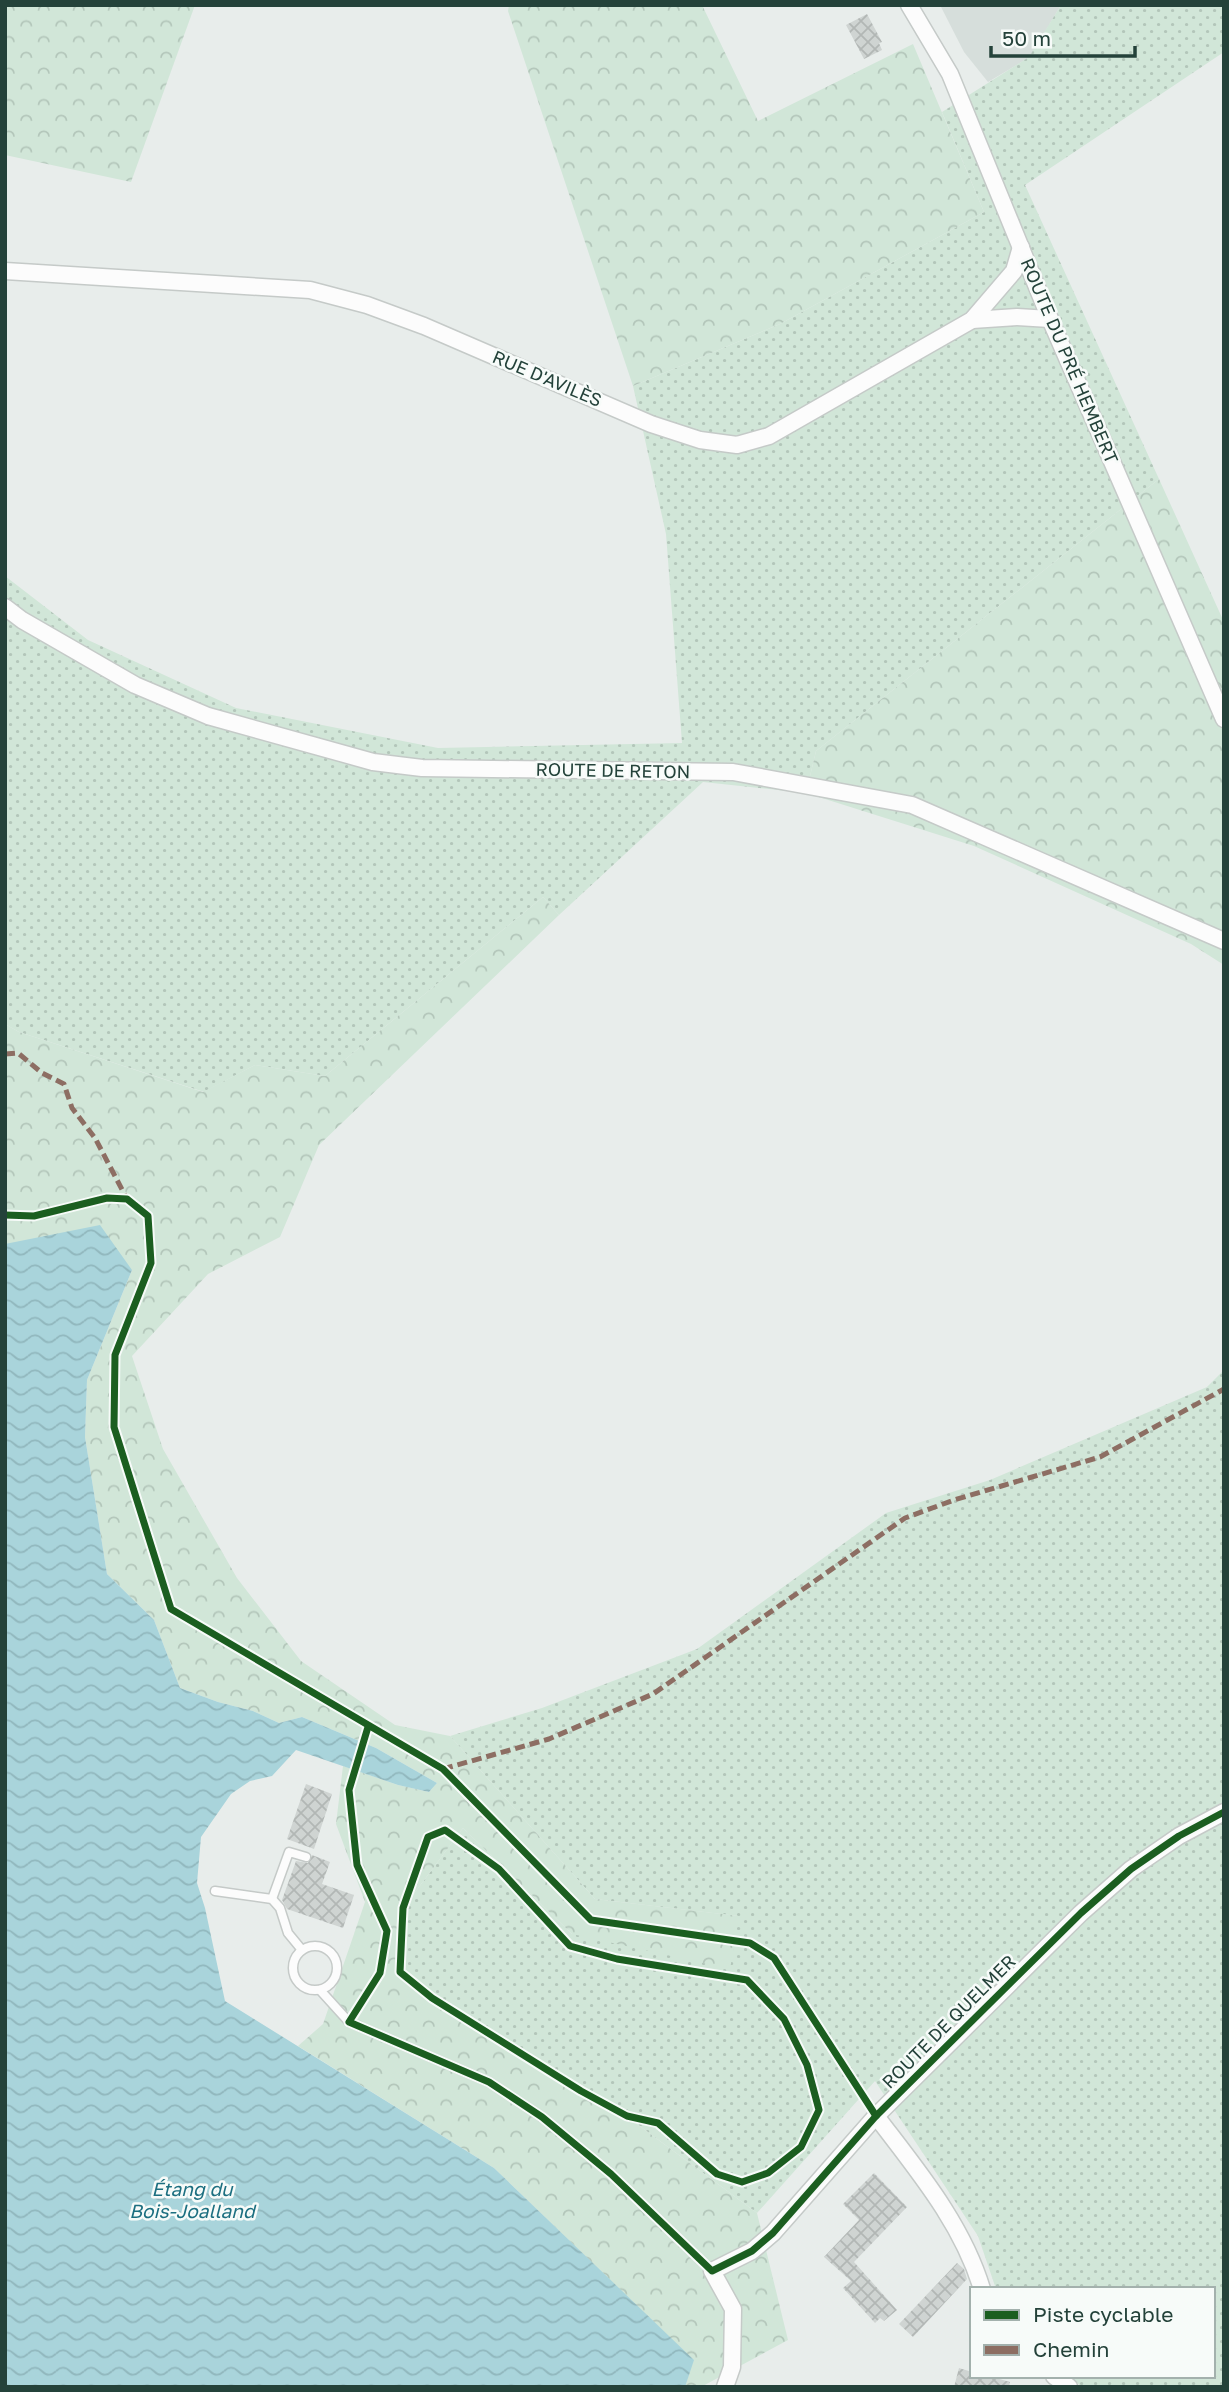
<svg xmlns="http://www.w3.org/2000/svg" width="1229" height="2392" font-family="'Golos Text',sans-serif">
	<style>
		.built { fill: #d6dedb }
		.grass { fill: url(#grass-dots) }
		.forest { fill: url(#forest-crowns) }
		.water { fill: url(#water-waves) }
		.building { fill: url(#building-cross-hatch) }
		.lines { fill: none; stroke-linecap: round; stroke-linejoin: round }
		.lane-casing { stroke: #c5cac8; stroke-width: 11 }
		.street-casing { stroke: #c5cac8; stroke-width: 19 }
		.lane { stroke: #fcfcfc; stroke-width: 8 }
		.street { stroke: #fcfcfc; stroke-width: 16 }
		.quiet { stroke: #8d6e63; stroke-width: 5; stroke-dasharray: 10 5; stroke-linecap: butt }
		.cycleway-casing { stroke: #f7fbf9; stroke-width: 11 }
		.cycleway { stroke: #1b5e20; stroke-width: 7 }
		.labels { text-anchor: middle; stroke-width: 5; stroke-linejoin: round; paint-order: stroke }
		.street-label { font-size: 18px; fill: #24423a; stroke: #f7fbf9 }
		.water-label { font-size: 19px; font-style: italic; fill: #1c6f80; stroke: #f7fbf9 }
	</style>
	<defs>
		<pattern id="grass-dots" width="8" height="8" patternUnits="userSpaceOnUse" patternTransform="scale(1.75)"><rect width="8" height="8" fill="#d1e6d8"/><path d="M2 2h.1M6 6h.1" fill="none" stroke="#b3c6ba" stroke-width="1.8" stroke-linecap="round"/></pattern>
		<pattern id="forest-crowns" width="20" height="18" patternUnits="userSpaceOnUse" patternTransform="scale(1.75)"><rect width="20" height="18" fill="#d1e6d8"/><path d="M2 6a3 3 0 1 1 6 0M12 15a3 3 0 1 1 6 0" fill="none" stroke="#b3c6ba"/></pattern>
		<pattern id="water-waves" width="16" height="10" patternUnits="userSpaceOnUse" patternTransform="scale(1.75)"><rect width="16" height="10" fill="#a9d4db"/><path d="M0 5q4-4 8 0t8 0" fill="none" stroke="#91b7bd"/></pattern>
		<pattern id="building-cross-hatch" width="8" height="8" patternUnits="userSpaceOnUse" patternTransform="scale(1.75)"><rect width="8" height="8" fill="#cfd4d2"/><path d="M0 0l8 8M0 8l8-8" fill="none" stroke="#b2b7b5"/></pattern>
	</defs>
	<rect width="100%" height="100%" fill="#e8edeb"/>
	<polygon class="built" points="940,5 1061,5 1030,57 988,82 964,52"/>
	<g class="grass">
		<polygon points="1061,5 1224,5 1224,52 1025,185 1159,479 816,751 806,793 703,782 559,915 543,897 325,1076 255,1065 204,1092 19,1032 5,1024 5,576 88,640 236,708 438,748 682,743 666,534 633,386 780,324 984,212 942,112 1029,57"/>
		<polygon points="1224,1370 1224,2387 1082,2387 1069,2376 1213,2376 1213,2289 996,2289 978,2236 875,2081 757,2213 610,2104 397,1971 407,1903 463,1828 572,1934 738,1916 595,1899 450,1736 542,1708 697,1649 886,1513 990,1480 1207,1387"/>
	</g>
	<g class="forest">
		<polygon points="5,5 195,5 131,182 5,155"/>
		<polygon points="509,5 702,5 758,121 913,44 984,212 780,324 633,386 508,11"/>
		<polygon points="1159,479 1224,622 1224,965 1191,944 974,846 806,793 816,751"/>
		<polygon points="543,897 559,915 319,1145 280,1237 208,1274 132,1356 163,1449 237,1578 301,1661 395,1725 450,1736 595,1899 739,1916 730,1969 572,1934 463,1828 407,1903 397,1971 610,2104 757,2213 788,2340 701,2387 685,2387 693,2360 494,2168 298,2046 323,2024 365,1902 336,1824 343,1766 398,1785 429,1792 437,1783 376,1748 302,1717 279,1723 253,1711 218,1702 180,1688 154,1620 107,1574 85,1437 87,1380 132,1270 5,1244 5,1024 19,1032 203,1092 255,1065 325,1076"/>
	</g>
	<polygon class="water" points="100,1225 132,1270 87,1380 85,1437 107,1574 154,1620 180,1688 218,1702 253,1711 279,1723 302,1717 376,1748 437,1783 429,1792 398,1785 296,1750 272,1776 250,1781 231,1794 201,1837 197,1883 205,1908 225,2001 494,2168 694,2360 685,2387 5,2387 5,1244"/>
	<g class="building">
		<polygon points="867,14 882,42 879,43 882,50 864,59 846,25"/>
		<polygon points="306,1784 332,1794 314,1849 287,1839"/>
		<polygon points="312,1855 330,1862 322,1884 354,1895 343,1928 287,1909 282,1900 296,1861 308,1863"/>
		<polygon points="874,2173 907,2207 854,2262 897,2310 884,2321 880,2318 875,2323 843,2288 851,2281 824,2257 859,2220 843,2204"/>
		<polygon points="957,2263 964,2269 967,2279 913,2337 899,2324"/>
		<polygon points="959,2368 972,2372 972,2376 989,2376 1010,2382 1009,2387 954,2387"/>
	</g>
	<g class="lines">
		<defs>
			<g id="lane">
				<polyline points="215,1891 272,1899 280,1908 288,1933 302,1950"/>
				<polyline points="272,1899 289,1852 306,1857"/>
				<circle cx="315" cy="1968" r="22"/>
				<polyline points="320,1990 349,2022 489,2082 542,2117 611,2174 712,2271"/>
			</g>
			<g id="street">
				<polyline points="909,5 950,74 1050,319 1224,719"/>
				<polyline points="5,271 310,290 367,305 424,326 651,424 700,440 737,445 769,436 972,320 1014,271 1021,247"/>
				<polyline points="972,320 1017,317 1050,319"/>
				<polyline points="5,607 22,620 135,685 208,716 373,762 422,768 733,772 912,805 1224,941"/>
				<path d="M876,2116c41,54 86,107 106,173"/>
				<polyline points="1054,2376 1069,2387"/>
				<polyline points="725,2387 732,2367 733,2309 712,2271 752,2251 773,2233 876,2116 1081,1913 1131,1869 1179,1836 1224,1812"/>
			</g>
		</defs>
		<use href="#lane" class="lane-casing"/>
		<use href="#street" class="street-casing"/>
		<use href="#lane" class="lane"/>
		<use href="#street" class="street"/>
		<g class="quiet">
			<polyline points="5,1054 18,1053 42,1073 64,1084 72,1108 95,1138 127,1199"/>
			<polyline points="443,1769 549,1739 653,1694 905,1518 954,1500 1100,1457 1224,1389"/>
		</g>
		<defs>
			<g id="cycleway">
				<polyline points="5,1215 34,1216 107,1198 127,1199 148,1216 151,1263 115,1355 114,1427 171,1609 443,1769 591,1920 750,1943 774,1958 876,2116"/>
				<polyline points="368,1727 349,1790 357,1865 387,1931 380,1973 349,2022 489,2082 542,2117 611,2174 712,2271 752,2251 773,2233 876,2116 1081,1913 1131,1869 1179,1836 1224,1812"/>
				<polygon points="445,1830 499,1869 570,1946 617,1959 747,1980 784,2019 807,2065 819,2110 801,2147 768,2173 742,2182 717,2174 658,2123 627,2116 581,2091 432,1998 400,1972 403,1908 428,1837"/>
			</g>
		</defs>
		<use href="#cycleway" class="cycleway-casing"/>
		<use href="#cycleway" class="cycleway"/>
	</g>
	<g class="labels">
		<g class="street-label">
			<text transform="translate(1069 361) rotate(67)" y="6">ROUTE DU PRÉ HEMBERT</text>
			<text transform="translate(547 379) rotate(23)" y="6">RUE D'AVILÈS</text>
			<text transform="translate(613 771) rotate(1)" y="6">ROUTE DE RETON</text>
			<text transform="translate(949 2022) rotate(-45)" y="6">ROUTE DE QUELMER</text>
		</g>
		<g class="water-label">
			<text x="192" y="2196">Étang du<tspan x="192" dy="22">Bois-Joalland</tspan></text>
		</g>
	</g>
	<rect width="1229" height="2392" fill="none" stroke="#24423a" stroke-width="14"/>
	<rect x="970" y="2287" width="245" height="91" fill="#f7fbf9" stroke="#a3b1ad" stroke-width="2"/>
	<rect x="984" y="2310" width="35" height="10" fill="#1b5e20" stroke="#a3b1ad" stroke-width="2"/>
	<text x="1033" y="2322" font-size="21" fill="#24423a">Piste cyclable</text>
	<rect x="984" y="2345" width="35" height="10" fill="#8d6e63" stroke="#a3b1ad" stroke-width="2"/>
	<text x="1033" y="2357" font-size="21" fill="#24423a">Chemin</text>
	<path d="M991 46v10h144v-10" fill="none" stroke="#24423a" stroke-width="3.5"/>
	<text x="1002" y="46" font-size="21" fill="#24423a" stroke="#f7fbf9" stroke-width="5" paint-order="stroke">50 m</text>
</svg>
